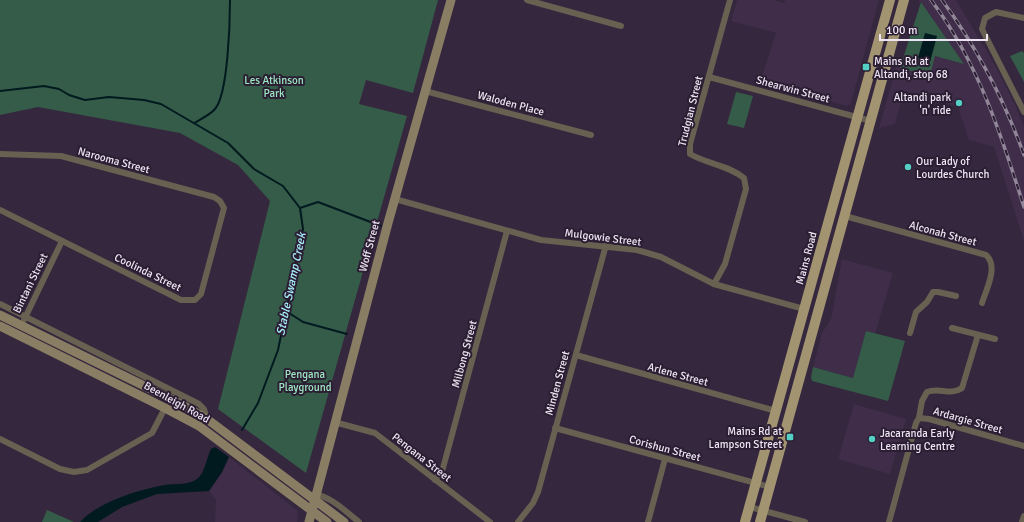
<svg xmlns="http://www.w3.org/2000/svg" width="1024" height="522" font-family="Signika,sans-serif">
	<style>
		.built { fill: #3f2d49 }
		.green { fill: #355c49 }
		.water { fill: #001a1f }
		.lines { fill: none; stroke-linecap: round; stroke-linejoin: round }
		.stream { stroke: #001a1f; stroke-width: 2 }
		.street { stroke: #686151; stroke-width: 6 }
		.secondary { stroke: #897e63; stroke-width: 9 }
		.primary { stroke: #a29471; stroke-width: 10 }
		.rail-casing { stroke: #918698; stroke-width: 3.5 }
		.rail { stroke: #2b1d32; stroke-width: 2; stroke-dasharray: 6; stroke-linecap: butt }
		.poi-dot { fill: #55cec5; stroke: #2b1d32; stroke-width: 1.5 }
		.labels { text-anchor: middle; stroke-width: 4; stroke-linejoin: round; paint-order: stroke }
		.poi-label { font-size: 11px; fill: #eee5f4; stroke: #2b1d32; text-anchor: start }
		.park-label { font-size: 11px; fill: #9de7c2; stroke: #2b1d32 }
		.street-label { font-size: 11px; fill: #eee5f4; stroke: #2b1d32 }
		.water-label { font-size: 12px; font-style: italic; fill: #a8effc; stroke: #2b1d32 }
	</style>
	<rect width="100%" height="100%" fill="#35273d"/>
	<g class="built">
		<polygon points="737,0 775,0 784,3 785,0 879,0 851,103 847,106 760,82 776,33 731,21"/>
		<polygon points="919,0 956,0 996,67 1015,105 1024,127 1024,241 994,147 969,140 958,107 904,91 895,124 879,128 896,67 930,76 935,56 964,64 921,2 918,3"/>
		<polygon points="842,259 893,273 875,334 866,331 853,378 813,367 822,333 831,319"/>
		<polygon points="854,404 906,419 890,474 838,459"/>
		<polygon points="229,457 298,511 297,522 215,522 216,500 209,491 222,473"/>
	</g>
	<g class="green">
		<polygon points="0,0 438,0 413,93 366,80 359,104 407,116 306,473 218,409 270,201 238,165 180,133 38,107 0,115"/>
		<polygon points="921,2 964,64 935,56 930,76 900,68"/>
		<polygon points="1022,51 1024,53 1024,82 1010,56"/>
		<polygon points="736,92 753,96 744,128 727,124"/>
		<polygon points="866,331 905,341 888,401 812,381 811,377 813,367 853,378"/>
		<polygon points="47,510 74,522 42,522"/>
	</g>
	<g class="water">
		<polygon points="925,33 937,36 930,62 918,58"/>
		<path d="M215,447l14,10 -7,15 -13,19 -52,3 -35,13 -24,15h-18c18,-20 58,-32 84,-37 10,-2 23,1 33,-6 8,-6 9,-20 14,-30z"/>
	</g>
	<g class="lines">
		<g class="stream">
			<polyline points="0,91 44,86 59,89 69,95 85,100 109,97 144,100 161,104 228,143 254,169 283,186 300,208 303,229 278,350 258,403 242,430"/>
			<path d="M194,123c7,-4 16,-8 21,-14 13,-15 15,-87 15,-109"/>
			<polyline points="300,208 318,202 381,226"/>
			<polyline points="286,311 303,322 347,334"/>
		</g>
		<g class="street">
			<polyline points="527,0 621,26"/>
			<polyline points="1024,18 996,12 985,18 982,29 1024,112"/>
			<polyline points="709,77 871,121"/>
			<polyline points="425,91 591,135"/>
			<polyline points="0,154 61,156 214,197 220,201 224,208 201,294 195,300 181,300 0,210"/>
			<polyline points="395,199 541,240 637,250 661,257 714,284 804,309"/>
			<path d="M845,216l141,39c13,11 0,35 -4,48"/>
			<path d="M714,284l11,-20 21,-75 -2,-11c-16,-13 -37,-14 -54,-24v-10l40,-144"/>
			<polyline points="0,304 199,404 204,409 207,419"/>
			<polyline points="24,320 62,241"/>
			<polyline points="952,328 995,339"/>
			<polyline points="910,333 916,312 927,302 933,292 938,292 956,296"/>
			<polyline points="576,355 776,411"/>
			<path d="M919,418l3,-17 5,-9c12,-5 24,4 35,-4l16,-53"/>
			<polyline points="334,422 375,433 490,522"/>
			<polyline points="555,428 770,487"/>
			<polyline points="0,439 60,469 74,472 87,470 152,433 165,408"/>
			<polyline points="435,480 443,468 507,231"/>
			<path d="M314,494c18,3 31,17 45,28"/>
			<polyline points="750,507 805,522"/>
			<polyline points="518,522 533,503 538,492 606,245"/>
			<polyline points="648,522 665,459"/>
			<polyline points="889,522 916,423 919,418 929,419 1024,446"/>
			<polyline points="1022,522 1024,516"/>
		</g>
		<g class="secondary">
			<polyline points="0,315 177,402 207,419 344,522"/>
			<polyline points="0,326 165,408 199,426 327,522"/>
			<polyline points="309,522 388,223 451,0"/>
		</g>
		<g class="primary">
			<polyline points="745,522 890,0"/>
			<polyline points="760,522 904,0"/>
		</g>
		<defs>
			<g id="rail">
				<path d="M931,0c47,62 70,134 93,207"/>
				<path d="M942,0c35,48 62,99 82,155"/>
			</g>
		</defs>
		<use href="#rail" class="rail-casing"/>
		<use href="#rail" class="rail"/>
	</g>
	<g class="poi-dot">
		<rect x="862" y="63" width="8" height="8" rx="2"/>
		<circle cx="959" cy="103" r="4"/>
		<circle cx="908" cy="167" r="4"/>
		<rect x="786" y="433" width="8" height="8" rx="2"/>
		<circle cx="872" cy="439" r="4"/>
	</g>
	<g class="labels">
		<g class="poi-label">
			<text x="874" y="65">Mains Rd at<tspan x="874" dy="13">Altandi, stop 68</tspan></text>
			<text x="951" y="101" text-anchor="end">Altandi park<tspan x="951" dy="13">'n' ride</tspan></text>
			<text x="916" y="165">Our Lady of<tspan x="916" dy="13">Lourdes Church</tspan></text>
			<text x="782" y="435" text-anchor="end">Mains Rd at<tspan x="782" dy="13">Lampson Street</tspan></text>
			<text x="880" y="437">Jacaranda Early<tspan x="880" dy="13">Learning Centre</tspan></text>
		</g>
		<g class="park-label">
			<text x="274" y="84">Les Atkinson<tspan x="274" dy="13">Park</tspan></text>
			<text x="305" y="378">Pengana<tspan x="305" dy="13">Playground</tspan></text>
		</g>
		<g class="street-label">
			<text transform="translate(793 89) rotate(15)" y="4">Shearwin Street</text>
			<text transform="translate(511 103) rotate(15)" y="4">Waloden Place</text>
			<text transform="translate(690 111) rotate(-76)" y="4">Trudgian Street</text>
			<text transform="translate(114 160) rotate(15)" y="4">Narooma Street</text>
			<text transform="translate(943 233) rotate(15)" y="4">Alconah Street</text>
			<text transform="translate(603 237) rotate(7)" y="4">Mulgowie Street</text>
			<text transform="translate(369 246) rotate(-75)" y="4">Woff Street</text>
			<text transform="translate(806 258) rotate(-75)" y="4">Mains Road</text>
			<text transform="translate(148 272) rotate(26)" y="4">Coolinda Street</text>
			<text transform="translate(30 283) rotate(-64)" y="4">Bintani Street</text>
			<text transform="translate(464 354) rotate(-75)" y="4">Milbong Street</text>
			<text transform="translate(678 374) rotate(15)" y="4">Arlene Street</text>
			<text transform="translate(557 383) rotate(-75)" y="4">Minden Street</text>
			<text transform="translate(177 402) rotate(29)" y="4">Beenleigh Road</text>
			<text transform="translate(968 420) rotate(16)" y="4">Ardargie Street</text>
			<text transform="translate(665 448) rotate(15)" y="4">Corishun Street</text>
			<text transform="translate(422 457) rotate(38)" y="4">Pengana Street</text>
		</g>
		<g class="water-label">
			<text transform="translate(291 284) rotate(-78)" y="4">Stable Swamp Creek</text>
		</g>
	</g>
	<path d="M880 34v6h107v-6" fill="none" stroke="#eee5f4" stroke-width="2"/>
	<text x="886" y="34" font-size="12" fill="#eee5f4" stroke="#2b1d32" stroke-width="3" paint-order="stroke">100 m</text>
</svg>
